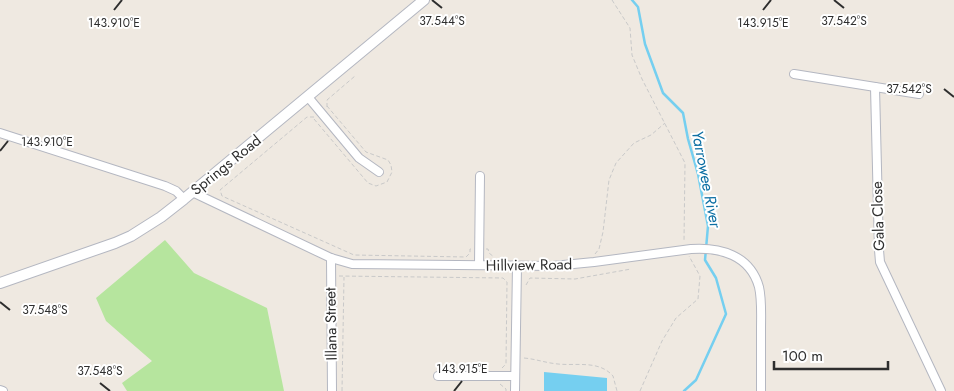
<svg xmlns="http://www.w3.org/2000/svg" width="954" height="391" font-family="Jost,sans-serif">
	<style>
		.grass { fill: #b6e59e }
		.water { fill: #75cff0 }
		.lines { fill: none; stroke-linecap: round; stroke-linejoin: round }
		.stream { stroke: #75cff0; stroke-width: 2.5 }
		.minor-casing { stroke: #b4b7c1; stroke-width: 10 }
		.tertiary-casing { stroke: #b4b7c1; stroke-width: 12 }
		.path { stroke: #c9c9c9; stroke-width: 1; stroke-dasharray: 4 2.5; stroke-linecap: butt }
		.minor { stroke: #fff; stroke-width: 8 }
		.tertiary { stroke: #fff; stroke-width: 10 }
		.ticks { fill: none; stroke: #2e2e2e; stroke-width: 2 }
		.labels { text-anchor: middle; stroke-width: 4; stroke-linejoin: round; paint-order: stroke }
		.street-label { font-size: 15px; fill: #2e2e2e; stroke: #fff }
		.water-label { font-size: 16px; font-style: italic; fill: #0d6fa3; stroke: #fff }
		.ticks-label { font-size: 12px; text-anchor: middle; fill: #2e2e2e; stroke: #fff; stroke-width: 4; stroke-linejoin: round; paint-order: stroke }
	</style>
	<rect width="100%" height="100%" fill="#efe9e1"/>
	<polygon class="grass" points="165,240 194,273 267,308 284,391 127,391 122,383 152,361 106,321 96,298"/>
	<polygon class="water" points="544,372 607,378 607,391 544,391"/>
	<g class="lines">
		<polyline class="stream" points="632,0 638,7 645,44 663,93 683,113 688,139 698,174 708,226 705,260 716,278 726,314 696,380 684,391"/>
		<defs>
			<g id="minor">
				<polyline points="794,74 919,94"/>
				<polyline points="875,87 879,250 880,262 941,391"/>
				<polyline points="308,97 359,158 379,172"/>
				<polyline points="0,133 165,186 176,191 184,199"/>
				<path d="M192,192l139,66 21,6 201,2 41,-4 97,-13c29,-2 59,6 68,38 3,13 2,28 2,42 0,21 0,41 0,62"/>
				<polyline points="331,258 332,391"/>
				<polyline points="479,265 480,176"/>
				<polyline points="438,376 515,376"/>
				<polyline points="0,390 3,391"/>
				<polyline points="515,391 517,266"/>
			</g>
			<polyline id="tertiary" points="0,283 115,243 131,236 161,217 184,199 424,0"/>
		</defs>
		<use href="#minor" class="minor-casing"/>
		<use href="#tertiary" class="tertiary-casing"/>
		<g class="path">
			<polyline points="612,0 630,28 632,55 642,79 685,163 684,241"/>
			<polyline points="327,107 327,100 355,76"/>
			<polyline points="314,117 307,117 220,190 222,196 354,255 466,257 470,253 470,249 472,249"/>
			<polyline points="314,119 368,183 376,186 387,182 392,172 391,165 388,160 366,152 327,106"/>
			<polyline points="486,249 488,249 489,253 494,257"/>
			<polyline points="595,254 599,249 603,232 609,180 616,163 634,143 651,135 665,123"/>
			<polyline points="339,276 503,278 507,282 506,364 502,368"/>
			<polyline points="526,285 530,278 575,279 631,269"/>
			<path d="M524,358c12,1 22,5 34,6 19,2 41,-4 55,12l4,15"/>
			<polyline points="500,384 506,389 506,391"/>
			<polyline points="342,391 344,277"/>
			<polyline points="640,391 662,341 676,318 698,299 700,276 689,256"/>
		</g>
		<use href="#minor" class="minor"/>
		<use href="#tertiary" class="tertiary"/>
	</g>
	<path class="ticks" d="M432,0l10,8M834,0l10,8M114,10l8,-10M763,10l8,-10M944,89l10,8M0,151l8,-10M0,302l10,8M100,383l10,8M454,391l8,-10"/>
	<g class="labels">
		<g class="street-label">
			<text transform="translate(226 165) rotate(-39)" y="5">Springs Road</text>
			<text transform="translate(878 216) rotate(-92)" y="5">Gala Close</text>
			<text transform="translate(529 265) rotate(-1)" y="5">Hillview Road</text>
			<text transform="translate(331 324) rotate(-91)" y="5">Illana Street</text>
		</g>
		<g class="water-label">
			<text transform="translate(707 179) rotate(79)" y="6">Yarrowee River</text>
		</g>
	</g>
	<g class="ticks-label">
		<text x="442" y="25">37.544°S</text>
		<text x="844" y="25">37.542°S</text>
		<text x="114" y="27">143.910°E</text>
		<text x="763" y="27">143.915°E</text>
		<text x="909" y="93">37.542°S</text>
		<text x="47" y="146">143.910°E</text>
		<text x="45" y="314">37.548°S</text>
		<text x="462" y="373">143.915°E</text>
		<text x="100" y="375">37.548°S</text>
	</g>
	<path d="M774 361v8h114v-8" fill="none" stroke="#2e2e2e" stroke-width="2.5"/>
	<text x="782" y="361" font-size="15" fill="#2e2e2e" stroke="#ffffff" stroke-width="4" paint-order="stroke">100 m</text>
</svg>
